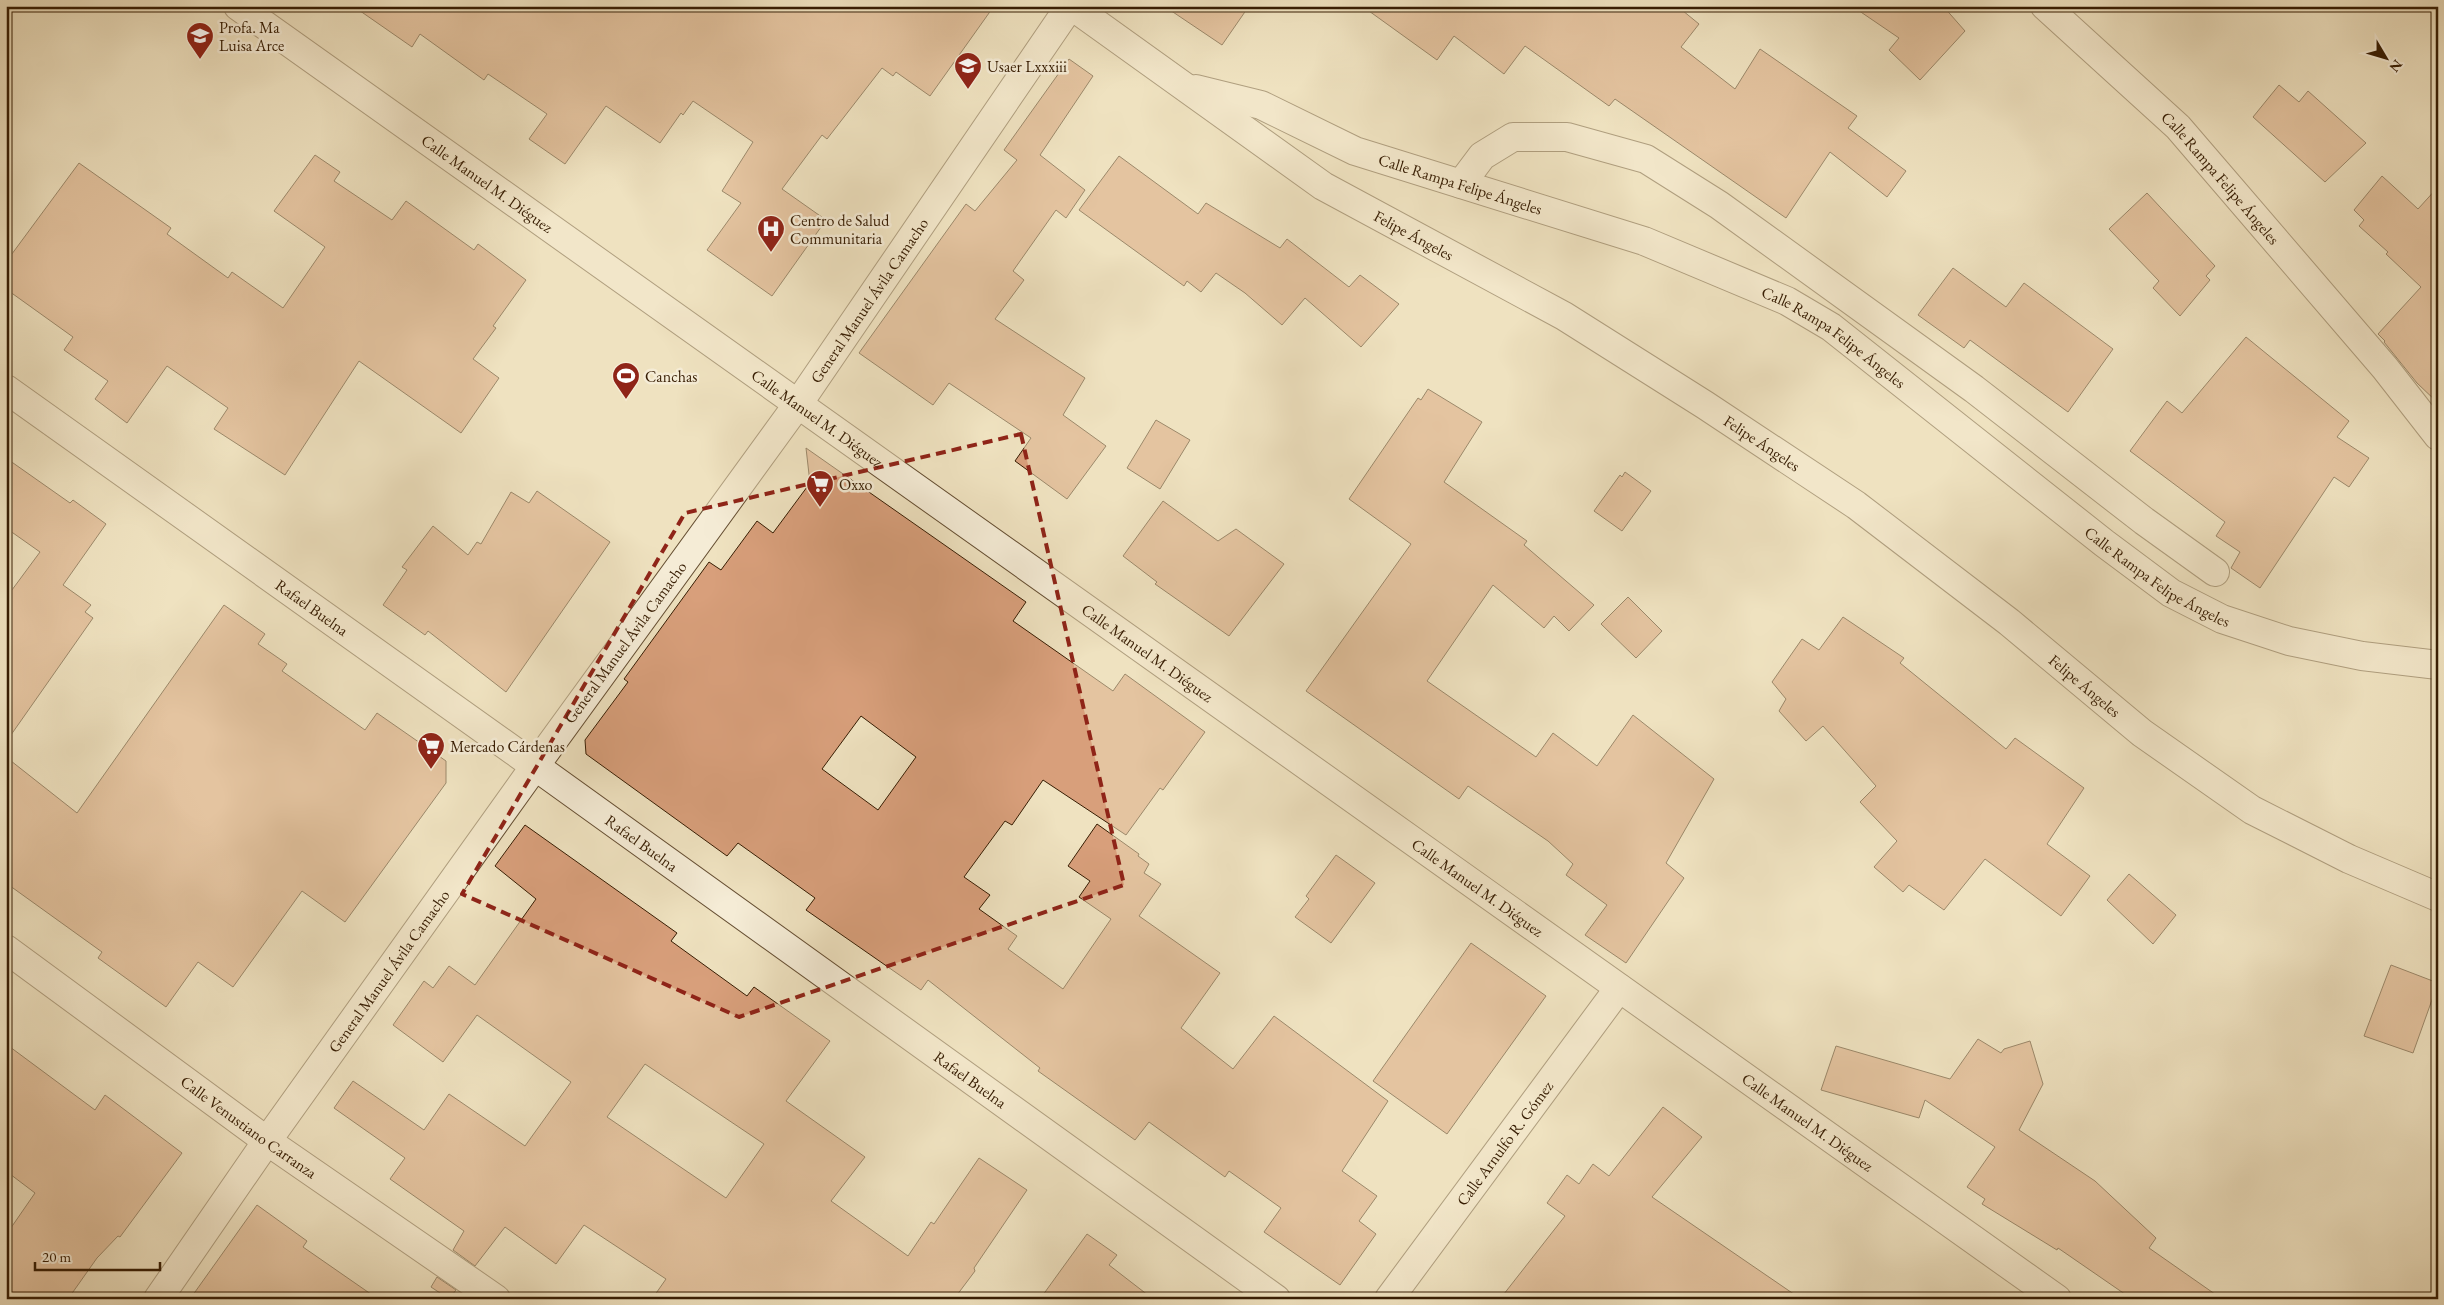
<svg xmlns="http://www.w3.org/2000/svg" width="2444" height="1305" font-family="'EB Garamond',serif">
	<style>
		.building { fill: #d89f7b; stroke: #371d03; fill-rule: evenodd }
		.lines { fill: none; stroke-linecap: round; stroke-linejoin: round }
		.street-casing { stroke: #654e32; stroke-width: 30 }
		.street { stroke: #f5ecd6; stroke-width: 28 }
		.marked { fill: none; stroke: #8f2418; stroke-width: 4; stroke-dasharray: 10 6; stroke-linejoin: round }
		.labels { text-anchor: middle; stroke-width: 5; stroke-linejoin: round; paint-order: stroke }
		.poi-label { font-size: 16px; fill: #371d03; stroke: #f5ecd6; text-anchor: start }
		.street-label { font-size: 16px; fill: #371d03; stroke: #f5ecd6 }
	</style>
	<rect width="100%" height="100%" fill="#efe2c0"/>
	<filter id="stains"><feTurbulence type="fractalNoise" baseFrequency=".004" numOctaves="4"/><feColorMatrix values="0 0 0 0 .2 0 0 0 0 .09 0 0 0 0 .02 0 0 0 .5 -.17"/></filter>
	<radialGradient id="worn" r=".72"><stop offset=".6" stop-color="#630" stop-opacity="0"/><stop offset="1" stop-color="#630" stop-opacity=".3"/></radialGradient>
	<g class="building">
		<polygon points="353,6 994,6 930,96 896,72 893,76 882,68 827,139 822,135 782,189 826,220 772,296 707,250 741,203 722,191 753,142 693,101 683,115 681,113 660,143 606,106 565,164 529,139 547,114 488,74 484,80 420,34 412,47"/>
		<polygon points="1164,6 1249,6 1222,45"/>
		<polygon points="1362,6 1677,6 1699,24 1681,47 1735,89 1760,49 1857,116 1848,128 1906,171 1887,197 1830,152 1786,218 1615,99 1609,106 1525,46 1504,74 1454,36 1437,60"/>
		<polygon points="1852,6 1943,6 1965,31 1920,80 1889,50 1899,38"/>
		<polygon points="1069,59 1093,76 1040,155 1085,190 1066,218 1056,210 1013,271 1024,280 995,319 1085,378 1063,415 1106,446 1067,499 1015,461 1031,438 949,383 933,405 859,353 966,204 975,211 1017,160 1004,150"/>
		<polygon points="2279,85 2299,102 2308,91 2366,143 2325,182 2253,117"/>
		<polygon points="315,155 340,172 334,181 392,220 406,201 474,250 478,244 526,280 493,326 496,328 473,359 499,378 461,433 359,361 285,475 214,429 228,408 167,366 127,423 95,399 108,381 64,350 73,337 6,289 6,262 79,163 171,228 167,234 228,278 232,272 283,308 325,247 274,211"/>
		<polygon points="1119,156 1198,214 1206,203 1280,248 1287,239 1349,287 1360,275 1399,304 1361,347 1305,298 1282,325 1245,293 1216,273 1201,292 1187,281 1184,286 1079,210"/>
		<polygon points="2382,176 2418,209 2438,187 2438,403 2417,383 2384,342 2385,341 2378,334 2421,287 2386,254 2388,252 2359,226 2364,220 2354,210"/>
		<polygon points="2147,193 2215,266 2206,276 2210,280 2180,316 2153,288 2159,281 2109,229"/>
		<polygon points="1953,268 2006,307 2024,283 2113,349 2068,412 1970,340 1964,348 1918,315"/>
		<polygon points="2246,337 2349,421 2337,437 2369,458 2349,487 2334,477 2260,588 2231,568 2240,552 2216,536 2225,522 2130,451 2167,401 2182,413"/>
		<polygon points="1428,389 1482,422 1444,482 1527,541 1524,545 1594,605 1569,631 1554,616 1544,628 1493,585 1427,681 1536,757 1553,733 1597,766 1633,715 1714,779 1666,863 1684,878 1626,963 1585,935 1607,905 1566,875 1573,864 1548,841 1468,786 1459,799 1306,691 1411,544 1349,499 1418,398 1421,400"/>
		<polygon points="1156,420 1190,440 1160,489 1127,468"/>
		<path d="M806,448l220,154 -13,19 100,70 12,-17 80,58 -42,58 -3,-2 -34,47 -83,-55 -31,45 -7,-4 -41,56 26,18 -11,14 38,27 -9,13 55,40 48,-70 -32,-22 11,-16 -22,-15 29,-42 42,30 -1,2 11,8 -5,9 17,11 -22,32 81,57 -39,55 52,41 41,-53 114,85 -46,70 35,25 -18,25 17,13 -36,51 -76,-53 17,-24 -52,-37 -4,6 -76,-55 -14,18 -97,-69 2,-3 -112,-88 -7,10 -115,-80 9,-12 -77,-55 -11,13 -141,-102 -1,-14 43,-58 -4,-3 85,-117 12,8 36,-49 16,12 37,-50zM861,716l55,41 -38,53 -56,-41z"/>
		<polygon points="6,458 70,503 73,500 106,524 63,585 91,605 85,612 93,618 6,742 6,598 40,552 6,528"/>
		<polygon points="1625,472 1651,491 1622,531 1594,511 1620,475 1622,477"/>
		<polygon points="537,491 610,542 506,692 428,631 425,635 383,605 407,570 402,567 433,526 468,555 477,542 481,544 511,492 529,503"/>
		<polygon points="1163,501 1218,541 1236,529 1284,564 1229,636 1155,584 1157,582 1123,556"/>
		<polygon points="1628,597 1662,631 1636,658 1601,624"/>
		<polygon points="224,605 265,634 258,644 287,664 282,671 365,730 377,713 446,761 446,783 345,922 302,891 233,987 198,962 166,1007 98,958 102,952 6,883 6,757 77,813"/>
		<polygon points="1843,617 1904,658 1900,663 2006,749 2015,738 2084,788 2047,844 2090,876 2061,916 1985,859 1944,910 1909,885 1903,892 1874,867 1897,841 1860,802 1876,786 1823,726 1806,741 1779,711 1786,699 1772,682 1802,639 1819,650"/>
		<path d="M525,825l152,108 -6,8 76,55 7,-9 76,54 -44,60 79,56 -34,44 77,55 23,-34 3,2 45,-66 48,32 -53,78 1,3 -21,28h-302l14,-20 -82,-54 -28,39 -51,-37 -30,39 -22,-16 11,-19 -74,-52 15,-21 -71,-50 19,-27 71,49 25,-36 76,52 46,-64 -94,-67 -34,47 -50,-37 31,-44 9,7 16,-22 26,19 61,-86 -41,-33zM645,1064l119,80 -38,54 -119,-81z"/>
		<polygon points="1336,855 1375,883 1331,943 1295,917 1309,899 1306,896"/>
		<polygon points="2129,874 2176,915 2153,944 2107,900"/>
		<polygon points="1471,943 1546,996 1447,1134 1373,1081"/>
		<polygon points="2391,965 2438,983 2413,1053 2364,1036"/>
		<polygon points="1978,1039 2001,1053 2004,1049 2030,1041 2043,1084 2019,1130 2095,1181 2156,1238 2149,1248 2222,1299 2132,1299 2058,1248 2057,1250 1982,1204 1985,1199 1967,1187 1995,1147 1925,1100 1919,1118 1821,1090 1836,1046 1950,1079"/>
		<polygon points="6,1044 95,1110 105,1095 182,1153 120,1237 118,1236 97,1258 68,1299 6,1299 6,1235 35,1193 6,1171"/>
		<polygon points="1663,1107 1702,1137 1652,1197 1801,1299 1500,1299 1565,1216 1547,1203 1567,1175 1579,1184 1593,1164 1609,1176"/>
		<polygon points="257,1205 307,1241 303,1247 378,1299 190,1299"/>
		<polygon points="1087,1234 1117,1255 1109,1265 1153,1299 1040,1299"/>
		<polygon points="437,1277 456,1290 449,1299 431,1287"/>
	</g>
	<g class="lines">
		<defs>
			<g id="street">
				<path id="s1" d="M238,6l1819,1293"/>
				<path id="s2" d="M1072,6l251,180 241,130 141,89 151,100 153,117 133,111 110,77 97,49 89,38"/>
				<path id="s3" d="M2045,6l133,121 207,241 53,68"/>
				<path id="s4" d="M1196,89l65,16 94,46 289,90 143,60 44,26 273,216 67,50 51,26 67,22 73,15 76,9"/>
				<polyline points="1461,184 1482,156 1513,137 1567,137 1646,159 1719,205 1974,389 2144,521 2215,572"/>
				<path id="s5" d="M6,389l529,377 741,533"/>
				<path id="s6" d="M6,949l261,192 229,158"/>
				<path id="s7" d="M158,1299l109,-158 268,-375 263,-362 272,-398"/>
				<path id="s8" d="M1389,1299l230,-311"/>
			</g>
		</defs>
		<use href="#street" class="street-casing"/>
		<use href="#street" class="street"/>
	</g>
	<path d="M0 0H2444V1305H0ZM1021,434l103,451 -385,132 -277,-123 223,-381z" fill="#efe2c0" fill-opacity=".55" fill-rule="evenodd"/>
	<path class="marked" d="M1021,434l103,451 -385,132 -277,-123 223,-381z"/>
	<defs>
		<symbol id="school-pin" viewBox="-11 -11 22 30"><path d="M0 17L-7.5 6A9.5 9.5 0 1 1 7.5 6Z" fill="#8f2418" stroke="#f5ecd6"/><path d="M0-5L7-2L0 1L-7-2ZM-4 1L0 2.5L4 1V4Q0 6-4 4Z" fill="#fff"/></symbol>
		<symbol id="hospital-pin" viewBox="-11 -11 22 30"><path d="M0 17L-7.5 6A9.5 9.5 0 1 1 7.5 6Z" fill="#8f2418" stroke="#f5ecd6"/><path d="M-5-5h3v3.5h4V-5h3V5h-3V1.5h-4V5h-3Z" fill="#fff"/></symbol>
		<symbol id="stadium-pin" viewBox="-11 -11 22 30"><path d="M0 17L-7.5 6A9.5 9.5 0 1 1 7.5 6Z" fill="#8f2418" stroke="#f5ecd6"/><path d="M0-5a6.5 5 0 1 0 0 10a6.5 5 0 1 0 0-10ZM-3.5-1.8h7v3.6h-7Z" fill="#fff"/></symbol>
		<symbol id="supermarket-pin" viewBox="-11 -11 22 30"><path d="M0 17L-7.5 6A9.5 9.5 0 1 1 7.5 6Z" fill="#8f2418" stroke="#f5ecd6"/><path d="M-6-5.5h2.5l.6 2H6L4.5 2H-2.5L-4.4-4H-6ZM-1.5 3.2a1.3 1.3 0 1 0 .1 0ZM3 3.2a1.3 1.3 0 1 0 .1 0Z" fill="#fff"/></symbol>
	</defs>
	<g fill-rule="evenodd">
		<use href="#school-pin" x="184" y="20" width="32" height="43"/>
		<use href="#school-pin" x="952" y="50" width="32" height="43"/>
		<use href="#hospital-pin" x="755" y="213" width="32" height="43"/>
		<use href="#stadium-pin" x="610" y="360" width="32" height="43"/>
		<use href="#supermarket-pin" x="804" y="468" width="32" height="43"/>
		<use href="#supermarket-pin" x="415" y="730" width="32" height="43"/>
	</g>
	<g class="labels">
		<g class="poi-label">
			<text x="219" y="33">Profa. Ma<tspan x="219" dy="18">Luisa Arce</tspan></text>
			<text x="987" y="72">Usaer Lxxxiii</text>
			<text x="790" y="226">Centro de Salud<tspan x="790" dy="18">Communitaria</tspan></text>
			<text x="645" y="382">Canchas</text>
			<text x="839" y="490">Oxxo</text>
			<text x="450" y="752">Mercado Cárdenas</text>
		</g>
		<g class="street-label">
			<text dy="6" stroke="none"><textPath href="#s3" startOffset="246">Calle Rampa Felipe Ángeles</textPath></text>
			<text dy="6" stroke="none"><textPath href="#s1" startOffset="306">Calle Manuel M. Diéguez</textPath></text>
			<text dy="6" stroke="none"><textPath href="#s4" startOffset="282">Calle Rampa Felipe Ángeles</textPath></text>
			<text dy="6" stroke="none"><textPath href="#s2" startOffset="412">Felipe Ángeles</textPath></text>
			<text dy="6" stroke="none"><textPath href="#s7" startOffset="1226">General Manuel Ávila Camacho</textPath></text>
			<text dy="6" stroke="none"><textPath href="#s4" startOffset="688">Calle Rampa Felipe Ángeles</textPath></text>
			<text dy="6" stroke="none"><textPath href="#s1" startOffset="711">Calle Manuel M. Diéguez</textPath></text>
			<text dy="6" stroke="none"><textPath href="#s2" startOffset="818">Felipe Ángeles</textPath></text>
			<text dy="6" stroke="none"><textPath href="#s4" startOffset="1092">Calle Rampa Felipe Ángeles</textPath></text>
			<text dy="6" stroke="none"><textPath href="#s5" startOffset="376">Rafael Buelna</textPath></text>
			<text dy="6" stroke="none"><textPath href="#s7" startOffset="806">General Manuel Ávila Camacho</textPath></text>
			<text dy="6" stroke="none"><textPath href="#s1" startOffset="1116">Calle Manuel M. Diéguez</textPath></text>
			<text dy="6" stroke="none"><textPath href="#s2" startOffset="1222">Felipe Ángeles</textPath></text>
			<text dy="6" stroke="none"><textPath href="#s5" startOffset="781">Rafael Buelna</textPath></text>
			<text dy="6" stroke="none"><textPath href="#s1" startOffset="1521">Calle Manuel M. Diéguez</textPath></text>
			<text dy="6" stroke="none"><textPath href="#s7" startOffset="401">General Manuel Ávila Camacho</textPath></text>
			<text dy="6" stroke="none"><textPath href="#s5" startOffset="1186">Rafael Buelna</textPath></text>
			<text dy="6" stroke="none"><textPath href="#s1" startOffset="1926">Calle Manuel M. Diéguez</textPath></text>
			<text dy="6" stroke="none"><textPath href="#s6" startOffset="301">Calle Venustiano Carranza</textPath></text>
			<text dy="6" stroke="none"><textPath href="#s8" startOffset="194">Calle Arnulfo R. Gómez</textPath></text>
		</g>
	</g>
	<rect width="2444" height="1305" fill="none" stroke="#efe2c0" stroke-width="25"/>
	<rect x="8" y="8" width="2429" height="1290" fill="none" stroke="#371d03" stroke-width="2.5"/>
	<rect x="12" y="12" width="2419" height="1280" fill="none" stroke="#371d03"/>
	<g transform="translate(2386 58) rotate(128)" stroke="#f5ecd6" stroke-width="4" paint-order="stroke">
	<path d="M0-4L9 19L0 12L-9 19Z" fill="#371d03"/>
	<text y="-8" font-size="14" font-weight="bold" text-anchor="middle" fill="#371d03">N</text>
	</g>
	<path d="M35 1262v8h125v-8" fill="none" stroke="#371d03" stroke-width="2.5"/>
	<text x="42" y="1262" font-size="15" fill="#371d03" stroke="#f5ecd6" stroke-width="4" paint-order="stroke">20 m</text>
	<rect width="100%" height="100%" filter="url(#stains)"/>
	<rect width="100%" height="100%" fill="url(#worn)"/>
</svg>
